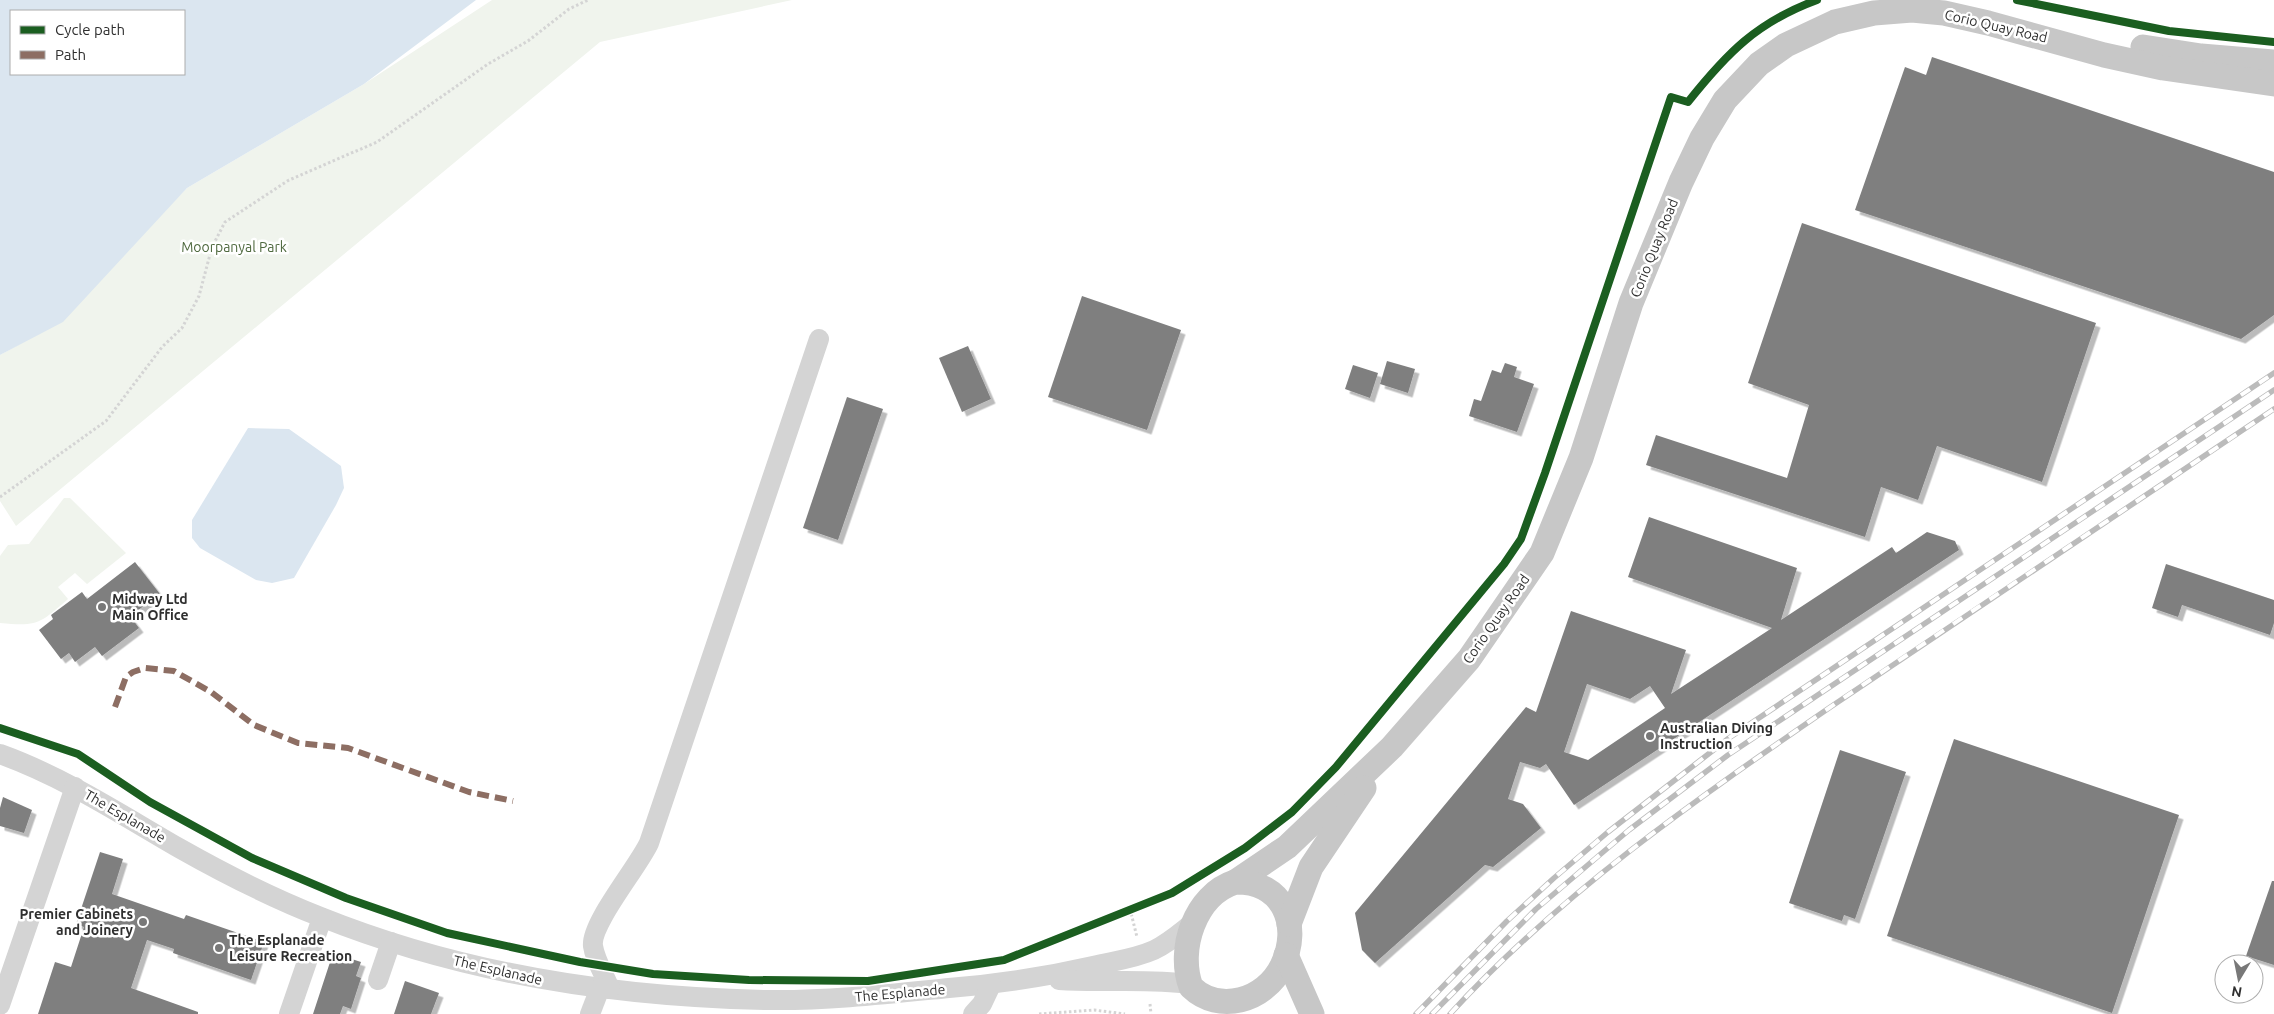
<svg xmlns="http://www.w3.org/2000/svg" width="2274" height="1014" font-family="Ubuntu,sans-serif">
	<style>
		.green { fill: #f0f4ed }
		.water { fill: #dbe6f0; fill-rule: evenodd }
		.building { fill: #7f7f7f; fill-rule: evenodd; filter: url(#shadow) }
		.lines { fill: none; stroke-linecap: round; stroke-linejoin: round }
		.path { stroke: #d4d4d4; stroke-width: 3; stroke-dasharray: 2.5 2.5; stroke-linecap: butt }
		.minor { stroke: #d4d4d4; stroke-width: 20 }
		.major { stroke: #c7c7c7; stroke-width: 25 }
		.rail-casing { stroke: #bbb; stroke-width: 5.5 }
		.rail { stroke: #fff; stroke-width: 4; stroke-dasharray: 11; stroke-linecap: butt }
		.quiet { stroke: #8d6e63; stroke-width: 6; stroke-dasharray: 12 6; stroke-linecap: butt }
		.cycleway-casing { stroke: #fff; stroke-width: 11 }
		.cycleway { stroke: #1b5e20; stroke-width: 8 }
		.poi-dot { fill: #787878; stroke: #fff; stroke-width: 2 }
		.labels { text-anchor: middle; stroke-width: 5; stroke-linejoin: round; paint-order: stroke }
		.street-label { font-size: 14px; fill: #2f2f2f; stroke: #fff }
		.park-label { font-size: 14px; fill: #4f693f; stroke: #fff }
		.poi-label { font-size: 14px; font-weight: bold; fill: #2f2f2f; stroke: #fff; text-anchor: start }
	</style>
	<defs>
		<filter id="shadow"><feDropShadow dx="4.5" dy="4.5" stdDeviation="0" flood-color="#0004"/></filter>
	</defs>
	<rect width="100%" height="100%" fill="#fff"/>
	<g class="green">
		<polygon points="492,0 792,0 600,42 16,526 0,501 0,355 51,327 187,188 364,84"/>
		<path d="M64,498h6l56,55 -39,31 -12,-11 -17,14 10,12c-28,24 -29,28 -68,24v-67l8,-11 21,-1z"/>
	</g>
	<g class="water">
		<path d="M0,0h476l-112,84 -177,104 -124,134 -63,33zM11,11h173v63h-173z"/>
		<polygon points="248,428 289,429 341,466 344,488 336,505 294,578 272,583 256,580 200,548 192,538 192,520"/>
	</g>
	<g class="building">
		<polygon points="1932,57 2274,172 2274,315 2241,339 1855,210 1905,67 1926,75"/>
		<polygon points="1802,223 2096,323 2042,482 1937,446 1918,500 1881,487 1865,537 1646,465 1656,435 1787,478 1809,405 1748,383"/>
		<polygon points="1082,296 1181,330 1147,430 1048,397"/>
		<polygon points="968,346 991,399 962,412 939,358"/>
		<polygon points="1387,361 1415,369 1408,393 1380,384"/>
		<polygon points="1505,363 1517,367 1514,377 1534,384 1517,432 1469,416 1474,399 1481,401 1492,370 1501,373"/>
		<polygon points="1353,365 1378,373 1370,398 1345,389"/>
		<polygon points="847,397 883,409 838,540 803,528"/>
		<path d="M1649,517l148,51 -16,52 111,-73 4,6 31,-21 28,9 4,9 -385,255 -28,-41 -6,4 -20,-6 -12,37 15,5 18,24 -48,39 -8,-2 -110,98 -13,-13 -7,-37 171,-206 10,5 35,-101 115,39 -15,44 101,-66 -144,-51zM1587,684l43,15 20,-13 15,22 -77,52 -24,-8z"/>
		<polygon points="135,562 160,594 130,616 139,628 102,656 95,647 75,662 69,653 61,659 39,630 53,619 51,615 82,592 87,599"/>
		<polygon points="2166,564 2274,600 2274,623 2270,635 2182,605 2178,617 2152,608"/>
		<polygon points="1954,739 2179,815 2112,1013 1887,936"/>
		<polygon points="1840,750 1906,772 1855,919 1844,915 1842,921 1789,903"/>
		<polygon points="3,797 32,810 24,833 0,826 0,808"/>
		<polygon points="100,852 123,859 112,894 184,919 186,915 264,942 251,980 173,953 174,949 147,940 131,988 198,1012 198,1014 38,1014 55,962 71,967 84,927 76,924"/>
		<polygon points="2272,881 2274,881 2274,965 2246,956"/>
		<polygon points="333,953 361,962 356,976 361,978 351,1009 343,1006 340,1014 313,1014"/>
		<polygon points="405,981 439,993 431,1014 394,1014"/>
	</g>
	<g class="lines">
		<g class="path">
			<polyline points="0,497 106,421 162,347 182,328 199,296 212,247 225,222 289,180 377,142 488,64 528,41 569,9 588,0"/>
			<polyline points="1130,909 1137,937"/>
			<polyline points="1150,1004 1151,1014"/>
			<polyline points="1039,1014 1094,1010 1125,1014"/>
		</g>
		<g class="minor">
			<path d="M0,754c64,23 120,60 179,94 46,26 93,50 142,69 142,57 293,80 445,83 61,1 123,-6 183,-12 49,-4 96,-11 144,-22 20,-5 41,-7 61,-16 15,-7 28,-19 41,-29"/>
			<polyline points="378,980 391,942"/>
			<path d="M1059,980c44,3 87,-2 131,4"/>
			<path d="M610,989c-5,-13 -15,-29 -17,-43 -3,-22 45,-79 56,-103l170,-504"/>
			<polyline points="0,1005 75,787"/>
			<polyline points="289,1014 322,918"/>
			<polyline points="590,1014 600,988"/>
			<polyline points="973,1014 982,1004 991,985"/>
		</g>
		<g class="major">
			<polyline points="2143,47 2201,56 2274,62"/>
			<polyline points="1235,882 1287,847 1392,747 1469,659 1542,553 1581,458 1631,303 1681,182 1702,138 1725,100 1759,64 1786,45 1835,22 1874,13 1912,10 1944,13 1988,23 2104,55 2163,68 2274,84"/>
			<path d="M1235,882c48,-1 67,43 47,84 -17,35 -63,48 -91,21 -14,-38 4,-92 44,-105z"/>
			<polyline points="1289,924 1311,867 1364,788"/>
			<polyline points="1286,955 1312,1014"/>
		</g>
		<defs>
			<g id="rail">
				<polyline points="1416,1014 1507,921 1554,878 1608,832 1729,738 2274,373"/>
				<polyline points="1432,1014 1536,909 1629,830 1728,755 2274,390"/>
				<path d="M1450,1014c112,-122 244,-213 379,-306 148,-101 297,-199 445,-299"/>
			</g>
		</defs>
		<use href="#rail" class="rail-casing"/>
		<use href="#rail" class="rail"/>
		<polyline class="quiet" points="115,707 126,677 133,672 145,668 174,671 211,692 254,725 298,743 348,748 469,792 513,801"/>
		<defs>
			<g id="cycleway">
				<polyline points="2017,0 2169,31 2274,42"/>
				<path d="M0,728l78,26 72,48 102,56 94,40 101,35 133,29 73,12 96,6 119,1 136,-21 168,-67 73,-45 47,-36 44,-45 168,-203 17,-25 24,-66 126,-376 17,5c39,-49 69,-80 129,-102"/>
			</g>
		</defs>
		<use href="#cycleway" class="cycleway-casing"/>
		<use href="#cycleway" class="cycleway"/>
	</g>
	<g class="poi-dot">
		<circle cx="102" cy="607" r="5"/>
		<circle cx="1650" cy="736" r="5"/>
		<circle cx="143" cy="922" r="5"/>
		<circle cx="219" cy="948" r="5"/>
	</g>
	<g class="labels">
		<g class="street-label">
			<text transform="translate(1996 26) rotate(13)" y="5">Corio Quay Road</text>
			<text transform="translate(1654 248) rotate(-68)" y="5">Corio Quay Road</text>
			<text transform="translate(1496 619) rotate(-55)" y="5">Corio Quay Road</text>
			<text transform="translate(125 816) rotate(30)" y="5">The Esplanade</text>
			<text transform="translate(498 970) rotate(13)" y="5">The Esplanade</text>
			<text transform="translate(900 993) rotate(-5)" y="5">The Esplanade</text>
		</g>
		<g class="park-label">
			<text x="234" y="252">Moorpanyal Park</text>
		</g>
		<g class="poi-label">
			<text x="112" y="604">Midway Ltd<tspan x="112" dy="16">Main Office</tspan></text>
			<text x="1660" y="733">Australian Diving<tspan x="1660" dy="16">Instruction</tspan></text>
			<text x="133" y="919" text-anchor="end">Premier Cabinets<tspan x="133" dy="16">and Joinery</tspan></text>
			<text x="229" y="945">The Esplanade<tspan x="229" dy="16">Leisure Recreation</tspan></text>
		</g>
	</g>
	<rect x="10" y="10" width="175" height="65" fill="#ffffff" stroke="#acacac"/>
	<rect x="20" y="26" width="25" height="8" fill="#1b5e20" stroke="#acacac"/>
	<text x="55" y="35" font-size="15" fill="#2f2f2f">Cycle path</text>
	<rect x="20" y="51" width="25" height="8" fill="#8d6e63" stroke="#acacac"/>
	<text x="55" y="60" font-size="15" fill="#2f2f2f">Path</text>
	<g transform="translate(2239 979) rotate(190)"><circle r="24" fill="#ffffff" stroke="#acacac"/>
	<path d="M0-4L9 19L0 12L-9 19Z" fill="#787878"/>
	<text y="-8" font-size="14" font-weight="bold" text-anchor="middle" fill="#2f2f2f">N</text>
	</g>
</svg>
